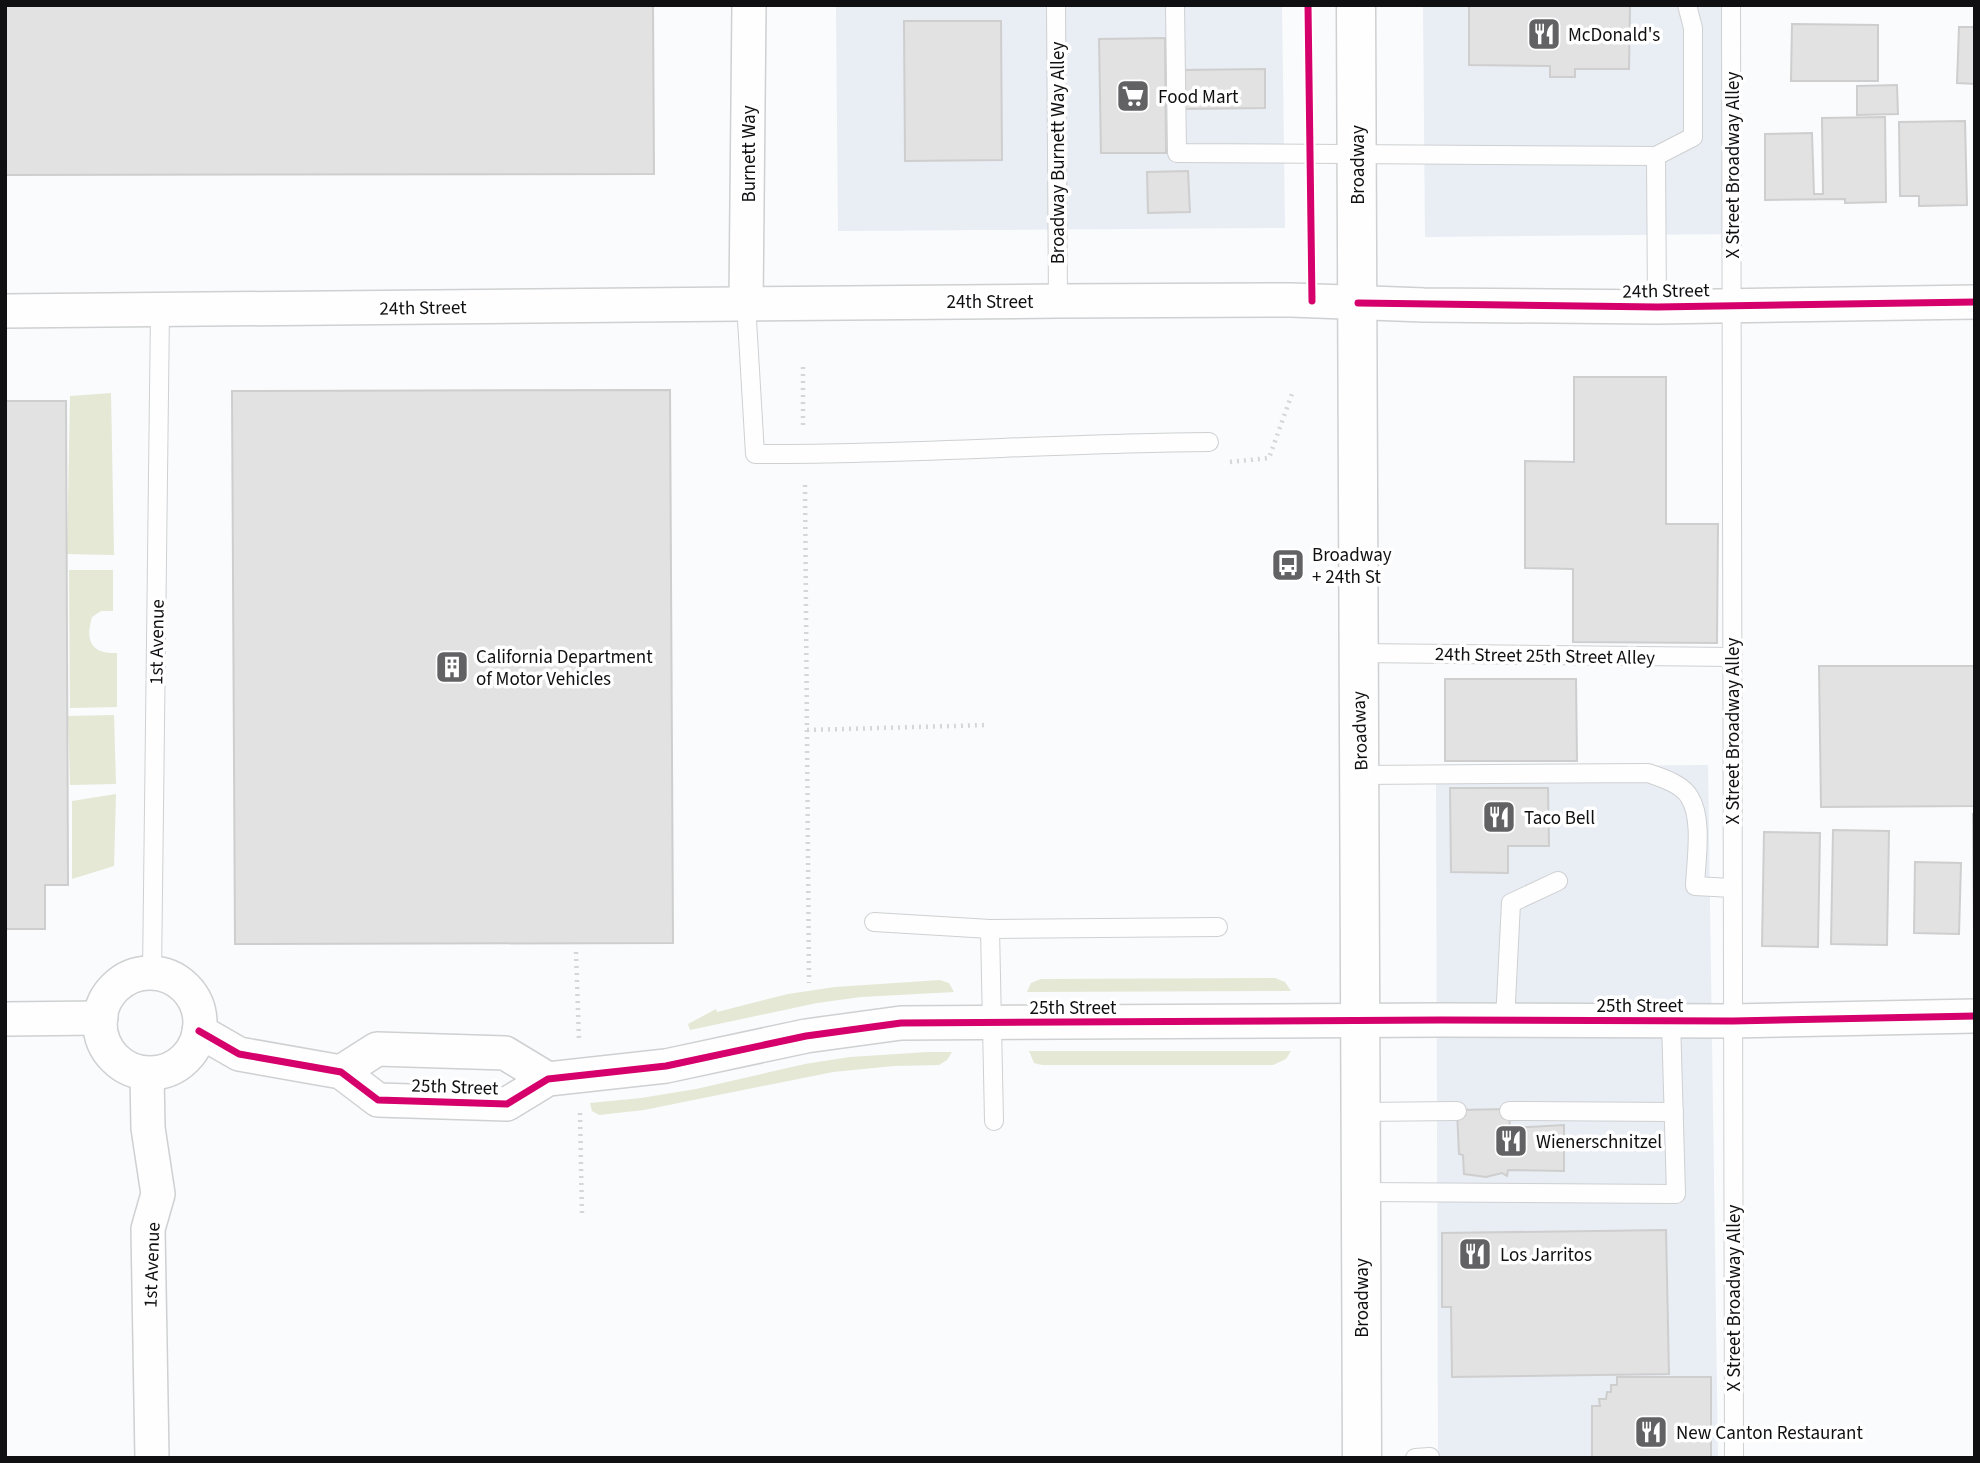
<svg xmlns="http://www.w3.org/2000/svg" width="1980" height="1463" font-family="'Source Sans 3',sans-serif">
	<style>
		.built { fill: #e9edf4 }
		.green { fill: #e4e8d4 }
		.building { fill: #e2e2e2; stroke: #cecece; stroke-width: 2 }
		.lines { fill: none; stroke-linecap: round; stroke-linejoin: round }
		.service-casing { stroke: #ced0d1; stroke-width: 20 }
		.minor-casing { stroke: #ced0d1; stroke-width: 36 }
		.secondary-casing { stroke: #ced0d1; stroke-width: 41 }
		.path { stroke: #d5d6d7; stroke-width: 4.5; stroke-dasharray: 2 5; stroke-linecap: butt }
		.service { stroke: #fefeff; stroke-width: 18 }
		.minor { stroke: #fefeff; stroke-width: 33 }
		.secondary { stroke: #fefeff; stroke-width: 38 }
		.cycleway-casing { stroke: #fff; stroke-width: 11 }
		.cycleway { stroke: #d6006c; stroke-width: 7 }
		.labels { text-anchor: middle; stroke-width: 7; stroke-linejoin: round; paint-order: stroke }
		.poi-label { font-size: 19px; fill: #101012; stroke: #fff; text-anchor: start }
		.street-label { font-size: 19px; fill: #101012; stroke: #fff }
	</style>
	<rect width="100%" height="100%" fill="#f9fbfd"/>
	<g class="built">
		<polygon points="836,5 1282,5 1285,228 838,231"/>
		<polygon points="1423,5 1731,5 1733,234 1425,237"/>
		<polygon points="1708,765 1718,1458 1438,1458 1436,767"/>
	</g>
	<g class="green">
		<polygon points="111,393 114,555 67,554 70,396"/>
		<path d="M69,570h44v41h-12l-9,6c-7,24 -1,37 25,36v54l-47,1z"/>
		<polygon points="114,715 116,784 70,785 68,716"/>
		<polygon points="116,794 114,866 72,879 72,801"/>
		<polygon points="1275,978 1285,982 1291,991 1027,992 1031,983 1041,979"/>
		<polygon points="940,980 949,983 954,992 861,997 817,1003 690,1030 688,1024 716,1009 717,1012 788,994 835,987"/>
		<polygon points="1029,1051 1291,1051 1286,1059 1273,1065 1042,1065 1034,1063"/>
		<polygon points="928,1052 952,1052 947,1060 939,1065 894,1066 833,1072 644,1110 599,1115 592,1111 590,1103 641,1098 696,1089 805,1064 850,1057"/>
	</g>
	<g class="building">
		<polygon points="5,5 653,5 654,174 5,175"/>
		<polygon points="1469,5 1630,5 1629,69 1575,69 1575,77 1550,77 1550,66 1469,65"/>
		<polygon points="904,21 1001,21 1002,160 905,161"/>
		<polygon points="1792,24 1878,25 1878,81 1791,81"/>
		<polygon points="1959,27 1975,27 1975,84 1957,83"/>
		<polygon points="1165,38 1166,153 1101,153 1099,39"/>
		<polygon points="1265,69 1265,108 1182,109 1181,70"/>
		<polygon points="1897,85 1898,114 1857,115 1857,86"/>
		<polygon points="1885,117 1886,202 1845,203 1845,199 1765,200 1765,134 1812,133 1814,194 1823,194 1822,118"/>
		<polygon points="1965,121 1967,205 1919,206 1919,196 1900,196 1899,122"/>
		<polygon points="1188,171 1190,212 1148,213 1147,172"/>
		<polygon points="1574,377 1666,377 1666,524 1718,524 1717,643 1573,642 1573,569 1525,568 1525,461 1574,462"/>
		<polygon points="670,390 673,943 235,944 232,391"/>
		<polygon points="5,401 66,401 68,885 45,885 45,929 5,929"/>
		<polygon points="1819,666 1975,666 1975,806 1821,807"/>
		<polygon points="1445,679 1576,679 1577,761 1445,761"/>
		<polygon points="1450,788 1548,788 1549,846 1508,846 1508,873 1451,872"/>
		<polygon points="1973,814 1975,814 1975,934 1974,934"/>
		<polygon points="1833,830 1889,831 1887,945 1831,944"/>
		<polygon points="1764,832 1820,833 1818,947 1762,946"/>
		<polygon points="1915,862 1961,863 1959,934 1914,933"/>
		<polygon points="1509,1109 1510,1128 1564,1125 1564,1171 1508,1170 1507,1176 1502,1173 1486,1177 1464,1174 1463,1155 1459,1154 1457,1110"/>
		<polygon points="1666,1230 1669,1374 1452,1377 1451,1307 1442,1307 1442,1233"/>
		<polygon points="1617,1377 1711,1377 1711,1458 1592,1458 1592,1406 1600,1406 1599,1399 1606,1399 1607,1392 1611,1392 1611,1385 1617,1385"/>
	</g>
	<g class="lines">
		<defs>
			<g id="service">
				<polyline points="1056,5 1058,301"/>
				<polyline points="1175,5 1177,153 1656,156 1657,307"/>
				<polyline points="1731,5 1734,1458"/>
				<polyline points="1656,156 1693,137 1693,28 1687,5"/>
				<path d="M746,303l9,151c152,1 303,-11 454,-12"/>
				<polyline points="1357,653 1732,657"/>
				<path d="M1361,775l287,-2c14,5 35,11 42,25 13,21 6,63 5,88l37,2"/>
				<polyline points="874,922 990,929 1218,927"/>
				<polyline points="990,929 994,1121"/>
				<polyline points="152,974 160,310"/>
				<polyline points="1505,1021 1511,903 1558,881"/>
				<polyline points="1509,1111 1674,1112"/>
				<polyline points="1361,1112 1457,1111"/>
				<polyline points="1361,1192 1676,1194 1671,1020"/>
				<polyline points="1415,1458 1430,1457"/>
			</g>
			<g id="minor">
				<polyline points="746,303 749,5"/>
				<polyline points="5,311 1058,301 1291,300 1424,305 1657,307 1975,302"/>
				<circle cx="150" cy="1023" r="50"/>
				<polyline points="5,1019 101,1018"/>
				<polyline points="199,1031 239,1054 341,1072 378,1100 507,1104 548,1079 666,1066 806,1036 901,1023 1440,1020 1733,1021 1975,1016"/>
				<polyline points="341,1072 377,1049 505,1053 548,1079"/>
				<polyline points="147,1074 148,1128 158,1194 148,1229 152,1458"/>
			</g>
			<polyline id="secondary" points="1356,5 1362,1458"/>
		</defs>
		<use href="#service" class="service-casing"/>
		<use href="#minor" class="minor-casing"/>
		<use href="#secondary" class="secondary-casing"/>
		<g class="path">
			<polyline points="803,367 803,426"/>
			<polyline points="1230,462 1269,458 1293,391"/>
			<polyline points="805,485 809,983"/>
			<polyline points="807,730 988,725"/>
			<polyline points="576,952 579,1040"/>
			<polyline points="580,1113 582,1216"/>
		</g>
		<use href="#service" class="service"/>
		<use href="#minor" class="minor"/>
		<use href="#secondary" class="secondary"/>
		<defs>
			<g id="cycleway">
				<polyline points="1308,5 1312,301"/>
				<polyline points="1358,303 1657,307 1975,302"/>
				<polyline points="199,1031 239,1054 341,1072 378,1100 507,1104 548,1079 666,1066 806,1036 901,1023 1440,1020 1733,1021 1975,1016"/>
			</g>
		</defs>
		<use href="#cycleway" class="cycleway-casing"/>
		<use href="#cycleway" class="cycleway"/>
	</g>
	<defs>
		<symbol id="restaurant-square" viewBox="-11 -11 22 22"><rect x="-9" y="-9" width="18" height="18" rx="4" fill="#626264" stroke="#fff"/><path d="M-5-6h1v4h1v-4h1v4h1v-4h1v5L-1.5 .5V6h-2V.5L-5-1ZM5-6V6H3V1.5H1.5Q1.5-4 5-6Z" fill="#fff"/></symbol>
		<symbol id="supermarket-square" viewBox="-11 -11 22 22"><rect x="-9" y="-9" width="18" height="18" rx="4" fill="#626264" stroke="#fff"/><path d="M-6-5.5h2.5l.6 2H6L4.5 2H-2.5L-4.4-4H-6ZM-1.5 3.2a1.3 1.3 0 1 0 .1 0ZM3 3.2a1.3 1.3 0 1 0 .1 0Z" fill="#fff"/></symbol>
		<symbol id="bus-square" viewBox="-11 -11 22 22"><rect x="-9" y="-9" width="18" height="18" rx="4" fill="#626264" stroke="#fff"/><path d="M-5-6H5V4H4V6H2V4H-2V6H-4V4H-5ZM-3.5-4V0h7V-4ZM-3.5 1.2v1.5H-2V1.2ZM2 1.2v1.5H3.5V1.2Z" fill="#fff"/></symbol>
		<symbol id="building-square" viewBox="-11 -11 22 22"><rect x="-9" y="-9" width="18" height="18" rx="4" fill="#626264" stroke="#fff"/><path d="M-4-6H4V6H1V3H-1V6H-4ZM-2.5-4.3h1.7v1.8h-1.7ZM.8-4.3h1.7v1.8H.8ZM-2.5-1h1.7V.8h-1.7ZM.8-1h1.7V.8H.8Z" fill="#fff"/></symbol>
	</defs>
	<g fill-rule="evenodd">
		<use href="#restaurant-square" x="1525" y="15" width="38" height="38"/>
		<use href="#supermarket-square" x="1114" y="77" width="38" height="38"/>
		<use href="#bus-square" x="1269" y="546" width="38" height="38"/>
		<use href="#building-square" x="433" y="648" width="38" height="38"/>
		<use href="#restaurant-square" x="1480" y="798" width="38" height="38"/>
		<use href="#restaurant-square" x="1492" y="1122" width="38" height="38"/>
		<use href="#restaurant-square" x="1456" y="1235" width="38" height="38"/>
		<use href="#restaurant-square" x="1632" y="1413" width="38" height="38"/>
	</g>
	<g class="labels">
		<g class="poi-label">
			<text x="1568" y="41">McDonald's</text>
			<text x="1158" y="103">Food Mart</text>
			<text x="1312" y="561">Broadway<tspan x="1312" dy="22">+ 24th St</tspan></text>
			<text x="476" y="663">California Department<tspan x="476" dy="22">of Motor Vehicles</tspan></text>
			<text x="1524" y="824">Taco Bell</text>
			<text x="1536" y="1148">Wienerschnitzel</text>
			<text x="1500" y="1261">Los Jarritos</text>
			<text x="1676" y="1439">New Canton Restaurant</text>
		</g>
		<g class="street-label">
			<text transform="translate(1057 153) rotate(-90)" y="7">Broadway Burnett Way Alley</text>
			<text transform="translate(748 154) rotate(-90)" y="7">Burnett Way</text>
			<text transform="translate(1357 165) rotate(-90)" y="7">Broadway</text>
			<text transform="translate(1732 165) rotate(-90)" y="7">X Street Broadway Alley</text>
			<text transform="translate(1666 290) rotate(-1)" y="7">24th Street</text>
			<text x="990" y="308">24th Street</text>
			<text transform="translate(423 307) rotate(-1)" y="7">24th Street</text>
			<text transform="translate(156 642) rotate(-89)" y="7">1st Avenue</text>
			<text transform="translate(1545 655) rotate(1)" y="7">24th Street 25th Street Alley</text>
			<text transform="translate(1359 731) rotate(-92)" y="7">Broadway</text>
			<text transform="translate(1732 731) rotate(-90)" y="7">X Street Broadway Alley</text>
			<text x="1640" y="1012">25th Street</text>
			<text x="1073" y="1014">25th Street</text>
			<text transform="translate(455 1086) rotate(2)" y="7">25th Street</text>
			<text transform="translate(151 1265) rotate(-88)" y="7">1st Avenue</text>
			<text transform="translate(1361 1298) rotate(-90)" y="7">Broadway</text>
			<text transform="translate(1733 1298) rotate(-90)" y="7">X Street Broadway Alley</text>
		</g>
	</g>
	<rect width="1980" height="1463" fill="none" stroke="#101012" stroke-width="14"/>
</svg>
